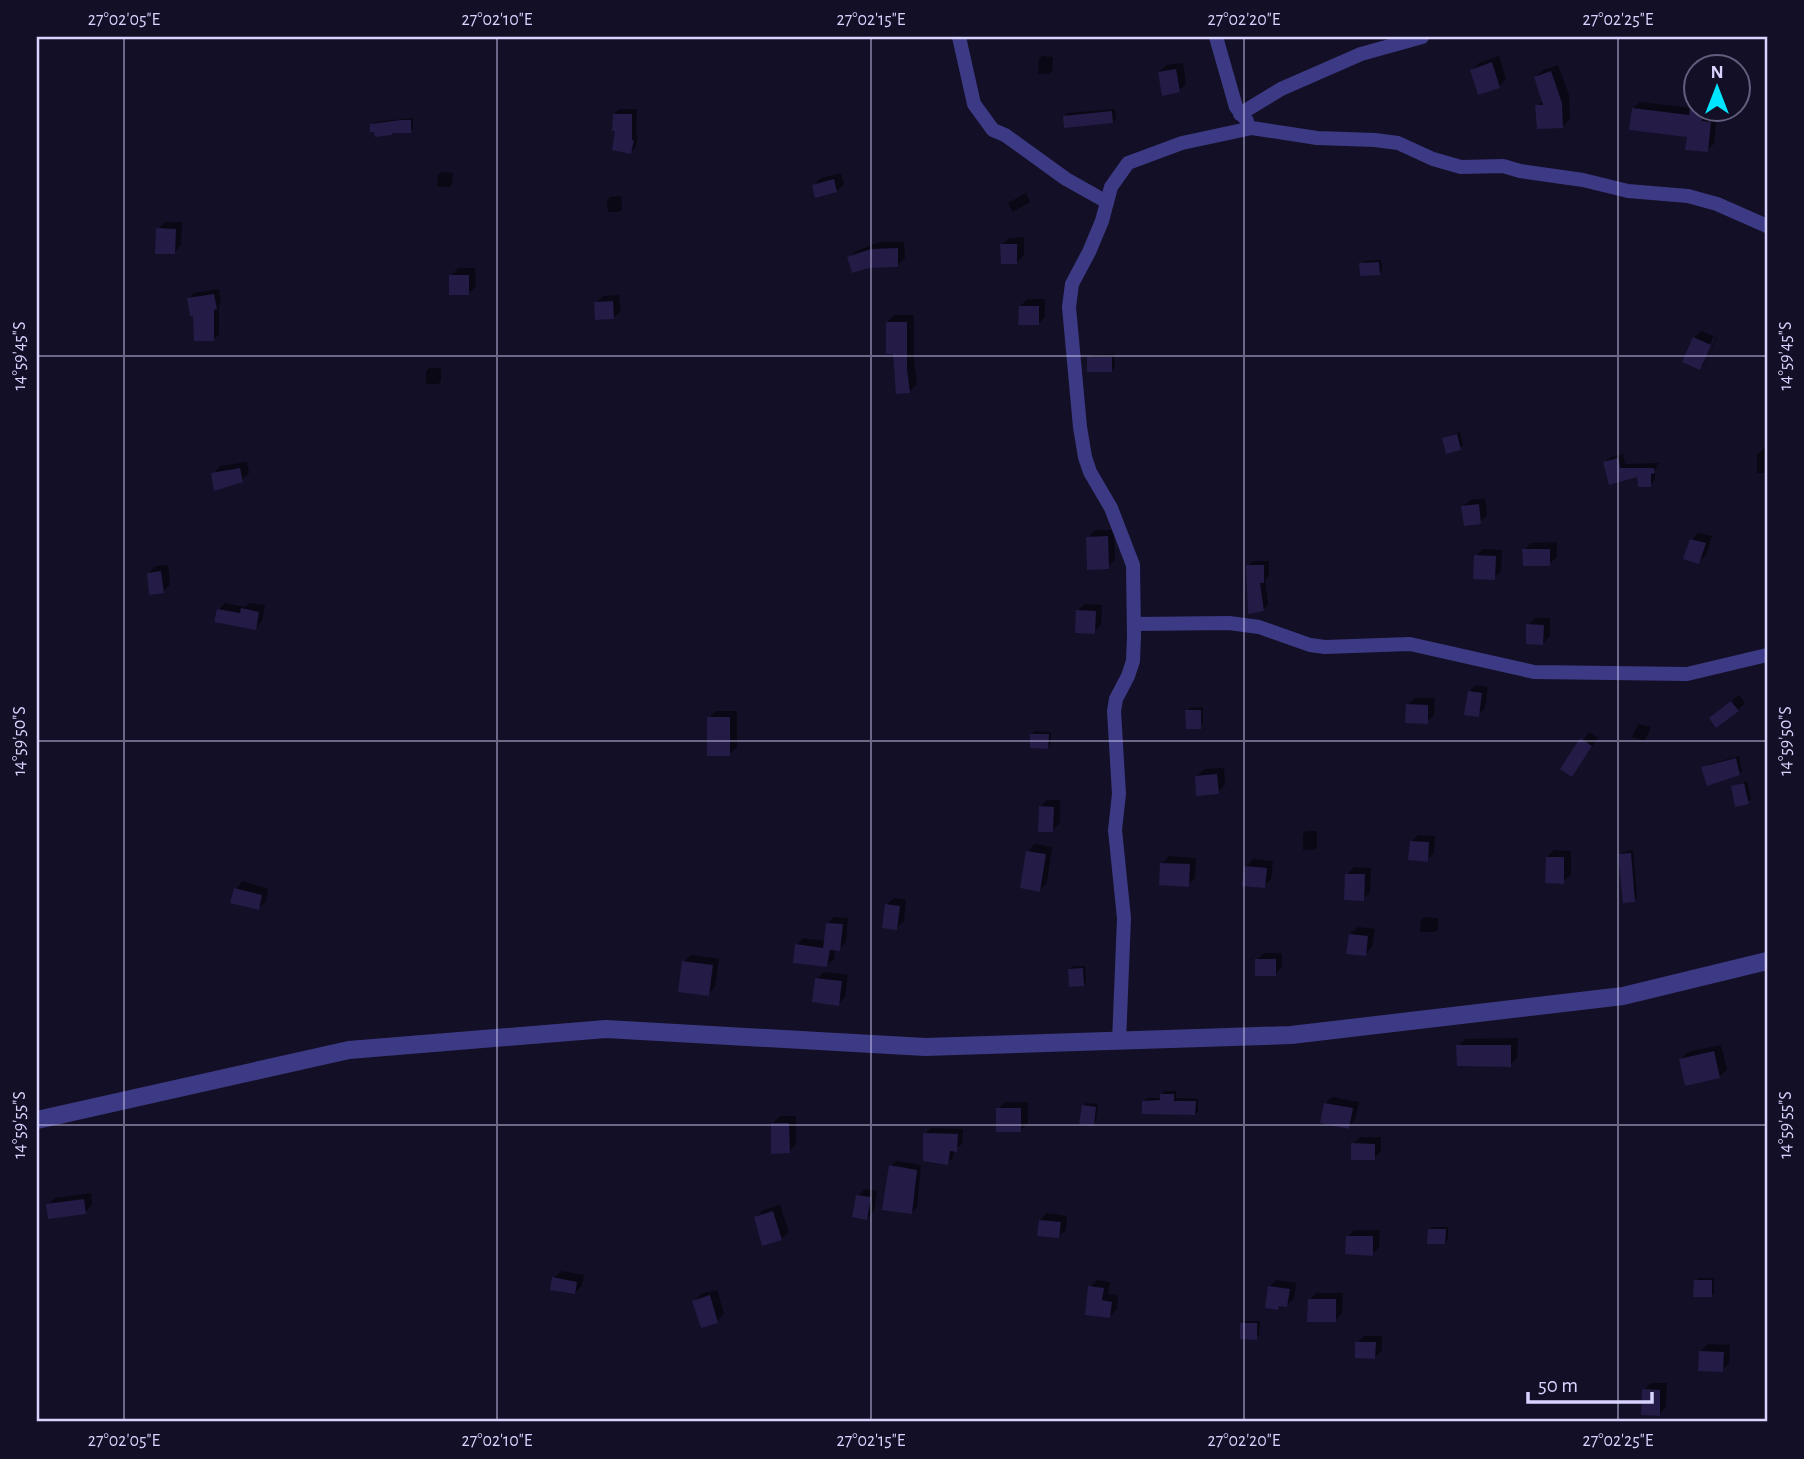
<svg xmlns="http://www.w3.org/2000/svg" width="1804" height="1459" font-family="'Alegreya Sans',sans-serif">
	<style>
		.shadow { fill: #0007 }
		.building { fill: #241b47 }
		.lines { fill: none; stroke-linecap: round; stroke-linejoin: round }
		.minor { stroke: #3d3a85; stroke-width: 14 }
		.tertiary { stroke: #3d3a85; stroke-width: 18 }
		.ticks { fill: none; stroke: #d9d4ff; stroke-width: 2; stroke-opacity: 0.45 }
		.neatline { fill: none; stroke: #d9d4ff; stroke-width: 2.5 }
		.ticks-label { font-size: 18px; text-anchor: middle; fill: #d9d4ff }
	</style>
	<rect width="100%" height="100%" fill="#130f26"/>
	<g class="shadow">
		<polygon points="1042,56 1053,57 1052,71 1049,74 1038,74 1039,59"/>
		<polygon points="1499,56 1506,79 1499,86 1472,70 1479,63"/>
		<polygon points="1183,63 1186,84 1179,91 1159,72 1166,65"/>
		<polygon points="1558,65 1569,95 1570,119 1563,126 1537,106 1544,100 1536,77 1543,70"/>
		<polygon points="1696,101 1696,108 1708,108 1708,114 1717,115 1714,144 1707,150 1689,136 1633,108 1640,102 1692,108"/>
		<polygon points="620,109 637,109 636,135 638,135 636,146 631,152 617,129 614,114"/>
		<polygon points="1115,109 1116,118 1113,122 1065,116 1068,113"/>
		<polygon points="413,118 413,128 410,131 372,125 375,122"/>
		<polygon points="441,172 453,173 452,184 449,187 437,186 438,175"/>
		<polygon points="841,173 844,184 837,191 814,185 821,178"/>
		<polygon points="1026,193 1030,202 1013,212 1008,203"/>
		<polygon points="621,196 622,209 619,212 608,212 607,200 610,197"/>
		<polygon points="165,222 182,222 181,245 174,253 158,229"/>
		<polygon points="1024,237 1024,255 1017,262 1002,245 1009,238"/>
		<polygon points="880,242 904,242 905,258 898,265 849,258 856,251"/>
		<polygon points="1381,260 1382,270 1379,273 1361,264 1364,261"/>
		<polygon points="458,268 475,268 476,286 469,293 451,276"/>
		<polygon points="219,289 221,302 219,305 219,334 214,339 195,314 189,299 194,293"/>
		<polygon points="619,295 621,311 613,318 596,303 603,296"/>
		<polygon points="1028,299 1045,299 1045,317 1038,324 1020,306"/>
		<polygon points="894,315 914,315 914,361 917,384 910,391 895,353 887,322"/>
		<polygon points="1701,331 1717,338 1706,362 1716,338 1713,337 1702,362 1706,362 1700,368 1694,338"/>
		<polygon points="1114,354 1115,367 1112,370 1089,358 1092,355"/>
		<polygon points="429,368 441,368 441,381 438,384 426,384 426,371"/>
		<polygon points="1460,432 1463,445 1460,448 1444,439"/>
		<polygon points="1764,448 1767,448 1767,473 1757,473 1757,455"/>
		<polygon points="1623,454 1625,464 1659,463 1655,470 1655,480 1650,485 1639,475 1610,482 1605,462 1611,457"/>
		<polygon points="247,462 249,473 242,480 213,474 220,466"/>
		<polygon points="1485,498 1487,515 1480,522 1463,507 1470,500"/>
		<polygon points="1095,530 1114,530 1115,560 1108,567 1088,538"/>
		<polygon points="1698,533 1712,536 1706,555 1699,562 1691,540"/>
		<polygon points="1557,542 1557,557 1549,564 1524,550 1531,543"/>
		<polygon points="1483,549 1502,550 1501,571 1494,578 1476,556"/>
		<polygon points="1253,561 1269,561 1269,576 1265,580 1268,604 1263,610 1248,566"/>
		<polygon points="168,565 170,584 163,592 148,573 156,566"/>
		<polygon points="225,603 245,607 249,603 265,605 262,621 255,628 219,610"/>
		<polygon points="1085,604 1102,605 1101,625 1094,632 1077,611"/>
		<polygon points="1535,618 1550,618 1550,636 1543,643 1528,625"/>
		<polygon points="1476,685 1488,687 1485,708 1478,715 1469,692"/>
		<polygon points="1739,695 1745,703 1738,710 1711,718"/>
		<polygon points="1415,698 1435,698 1434,715 1427,722 1407,705"/>
		<polygon points="1203,707 1203,724 1200,727 1187,711 1190,708"/>
		<polygon points="716,711 737,711 737,747 730,754 709,718"/>
		<polygon points="1638,724 1651,727 1645,741 1632,737"/>
		<polygon points="1035,731 1051,732 1051,744 1048,747 1032,734"/>
		<polygon points="1589,732 1598,738 1572,775 1563,769"/>
		<polygon points="1739,756 1742,771 1739,774 1703,768 1706,765"/>
		<polygon points="1224,768 1225,785 1218,792 1197,776 1204,769"/>
		<polygon points="1747,781 1751,799 1748,802 1733,787"/>
		<polygon points="1047,800 1060,800 1060,823 1052,831 1040,807"/>
		<polygon points="1306,831 1317,831 1317,847 1314,850 1303,850 1303,834"/>
		<polygon points="1418,835 1435,836 1434,853 1427,860 1411,842"/>
		<polygon points="1035,844 1052,847 1047,883 1040,890 1028,851"/>
		<polygon points="1554,850 1571,851 1571,875 1563,882 1547,857"/>
		<polygon points="1633,850 1637,897 1634,900 1620,855 1623,852"/>
		<polygon points="1169,856 1196,858 1195,878 1188,885 1162,864"/>
		<polygon points="1253,859 1273,861 1271,879 1264,886 1246,867"/>
		<polygon points="1354,867 1371,868 1370,892 1363,899 1347,875"/>
		<polygon points="243,881 268,889 266,901 259,908 236,889"/>
		<polygon points="894,898 906,900 904,921 897,928 886,905"/>
		<polygon points="834,917 848,918 846,942 839,949 835,948 834,959 827,965 797,945 803,938 825,941 828,923"/>
		<polygon points="1424,917 1438,918 1438,929 1435,932 1420,932 1421,920"/>
		<polygon points="1358,927 1375,929 1372,947 1365,954 1350,934"/>
		<polygon points="1264,953 1282,953 1282,967 1275,974 1257,960"/>
		<polygon points="691,955 719,959 715,987 708,994 684,962"/>
		<polygon points="1073,966 1085,966 1086,982 1083,985 1070,969"/>
		<polygon points="824,972 848,975 845,997 838,1004 817,979"/>
		<polygon points="1518,1038 1517,1058 1510,1065 1458,1046 1465,1039"/>
		<polygon points="1721,1045 1727,1069 1720,1076 1681,1059 1688,1052"/>
		<polygon points="1164,1091 1176,1091 1176,1098 1198,1099 1198,1111 1195,1114 1144,1101 1147,1098 1161,1098"/>
		<polygon points="1332,1097 1359,1102 1355,1120 1348,1127 1325,1104"/>
		<polygon points="1005,1102 1028,1102 1028,1123 1021,1130 998,1109"/>
		<polygon points="1086,1103 1098,1104 1096,1121 1093,1124 1083,1106"/>
		<polygon points="780,1116 796,1116 796,1144 789,1152 773,1123"/>
		<polygon points="931,1128 963,1129 962,1144 954,1150 953,1158 947,1163 925,1134"/>
		<polygon points="1360,1137 1381,1137 1381,1151 1374,1158 1353,1144"/>
		<polygon points="896,1161 921,1165 917,1207 912,1212 891,1166"/>
		<polygon points="865,1189 877,1191 874,1211 867,1218 858,1196"/>
		<polygon points="91,1193 92,1205 85,1212 48,1205 55,1198"/>
		<polygon points="780,1205 789,1232 781,1239 756,1217 763,1210"/>
		<polygon points="1047,1213 1067,1216 1066,1230 1058,1237 1040,1220"/>
		<polygon points="1432,1227 1448,1227 1448,1239 1445,1243 1429,1230"/>
		<polygon points="1354,1230 1380,1230 1379,1247 1372,1254 1347,1237"/>
		<polygon points="561,1271 584,1275 582,1285 575,1293 554,1278"/>
		<polygon points="1699,1278 1714,1278 1714,1293 1711,1296 1696,1281"/>
		<polygon points="1097,1280 1110,1282 1108,1294 1118,1295 1117,1309 1110,1316 1090,1287"/>
		<polygon points="1277,1280 1296,1283 1294,1298 1287,1305 1281,1304 1277,1308 1269,1287"/>
		<polygon points="717,1290 724,1314 717,1321 694,1301 701,1294"/>
		<polygon points="1316,1293 1343,1293 1342,1313 1335,1321 1309,1300"/>
		<polygon points="1245,1321 1260,1321 1259,1335 1256,1338 1242,1324"/>
		<polygon points="1364,1336 1382,1336 1382,1350 1375,1357 1357,1343"/>
		<polygon points="1708,1344 1730,1345 1729,1363 1722,1370 1701,1351"/>
		<polygon points="1651,1383 1667,1383 1666,1407 1659,1414 1644,1390"/>
	</g>
	<g class="building">
		<polygon points="1492,62 1500,88 1478,95 1470,70"/>
		<polygon points="1176,69 1180,92 1162,96 1158,72"/>
		<polygon points="1551,71 1562,103 1563,128 1537,129 1535,105 1543,105 1534,77"/>
		<polygon points="1632,108 1689,115 1690,108 1703,108 1702,121 1711,122 1708,152 1685,150 1687,137 1629,130"/>
		<polygon points="1112,111 1113,123 1064,128 1063,116"/>
		<polygon points="613,114 632,114 632,140 634,140 631,154 612,150 615,131 612,131"/>
		<polygon points="401,120 411,120 411,133 392,133 392,135 375,137 374,132 370,132 370,124"/>
		<polygon points="834,179 837,192 815,198 812,185"/>
		<polygon points="156,228 176,229 175,254 155,254"/>
		<polygon points="1000,244 1017,244 1017,264 1001,264"/>
		<polygon points="898,248 898,267 869,268 852,273 847,257 871,249"/>
		<polygon points="1379,262 1380,275 1360,276 1359,263"/>
		<rect x="449" y="275" width="20" height="20"/>
		<polygon points="214,294 217,309 214,310 214,341 194,341 193,316 190,316 187,298"/>
		<polygon points="613,301 614,319 595,320 594,302"/>
		<polygon points="1019,306 1039,306 1039,325 1018,325"/>
		<polygon points="886,322 907,322 907,369 910,393 896,394 893,354 886,354"/>
		<polygon points="1693,337 1711,345 1700,370 1682,362"/>
		<rect x="1087" y="357" width="25" height="15"/>
		<polygon points="1457,434 1461,450 1446,454 1442,438"/>
		<polygon points="1618,458 1620,468 1654,468 1655,473 1651,474 1651,487 1638,487 1637,477 1609,485 1603,462"/>
		<polygon points="240,468 243,482 214,491 211,473"/>
		<polygon points="1479,504 1481,524 1464,526 1461,506"/>
		<polygon points="1108,536 1109,569 1087,570 1086,537"/>
		<polygon points="1690,539 1706,543 1699,564 1683,559"/>
		<polygon points="1522,549 1550,549 1550,566 1523,566"/>
		<polygon points="1474,555 1496,556 1495,580 1473,579"/>
		<polygon points="1246,565 1264,565 1264,583 1260,583 1264,611 1248,614"/>
		<polygon points="161,571 164,593 149,595 147,573"/>
		<polygon points="241,608 259,612 256,630 214,622 217,609 240,613"/>
		<polygon points="1076,610 1096,611 1095,634 1075,633"/>
		<polygon points="1526,624 1544,625 1543,645 1526,644"/>
		<polygon points="1468,691 1482,693 1479,717 1464,715"/>
		<polygon points="1731,701 1739,711 1716,728 1709,718"/>
		<polygon points="1406,704 1428,705 1428,724 1405,723"/>
		<polygon points="1185,710 1201,710 1201,729 1186,729"/>
		<rect x="707" y="717" width="23" height="39"/>
		<polygon points="1030,734 1049,734 1048,749 1030,748"/>
		<polygon points="1580,738 1592,746 1572,777 1560,769"/>
		<polygon points="1736,758 1740,775 1707,786 1701,767"/>
		<polygon points="1217,774 1219,794 1196,796 1195,776"/>
		<polygon points="1744,783 1749,804 1735,807 1731,786"/>
		<polygon points="1039,806 1054,807 1053,832 1038,832"/>
		<polygon points="1410,841 1429,842 1428,862 1408,860"/>
		<polygon points="1026,851 1046,854 1040,892 1020,888"/>
		<polygon points="1631,853 1635,902 1623,903 1618,854"/>
		<polygon points="1546,857 1564,857 1564,884 1545,883"/>
		<polygon points="1160,863 1190,864 1189,887 1159,885"/>
		<polygon points="1244,866 1267,868 1265,888 1242,886"/>
		<polygon points="1345,874 1365,874 1364,901 1344,900"/>
		<polygon points="234,888 262,895 259,910 230,903"/>
		<polygon points="885,904 900,906 897,930 882,928"/>
		<polygon points="826,923 843,924 840,951 830,950 827,967 793,963 795,944 823,948"/>
		<polygon points="1349,934 1368,936 1366,956 1346,954"/>
		<rect x="1255" y="959" width="21" height="17"/>
		<polygon points="682,961 713,965 709,996 678,992"/>
		<polygon points="1083,968 1084,986 1069,987 1068,969"/>
		<polygon points="815,978 842,981 839,1006 812,1002"/>
		<polygon points="1456,1045 1511,1045 1511,1067 1457,1066"/>
		<polygon points="1714,1051 1720,1078 1685,1086 1679,1059"/>
		<polygon points="1160,1094 1174,1094 1174,1101 1196,1101 1195,1115 1142,1114 1142,1101 1160,1100"/>
		<polygon points="1324,1103 1353,1108 1349,1129 1320,1123"/>
		<polygon points="1082,1105 1096,1107 1094,1126 1079,1124"/>
		<rect x="996" y="1108" width="25" height="24"/>
		<polygon points="771,1123 789,1123 790,1153 771,1154"/>
		<polygon points="923,1133 958,1134 957,1152 950,1151 948,1165 923,1161"/>
		<polygon points="1351,1143 1375,1144 1375,1160 1351,1160"/>
		<polygon points="889,1165 917,1170 912,1214 882,1210"/>
		<polygon points="856,1195 871,1197 867,1220 852,1217"/>
		<polygon points="84,1199 86,1214 48,1219 46,1204"/>
		<polygon points="773,1211 782,1240 762,1246 754,1217"/>
		<polygon points="1039,1220 1061,1222 1059,1238 1037,1236"/>
		<polygon points="1428,1229 1446,1229 1445,1244 1427,1244"/>
		<polygon points="1346,1236 1373,1236 1373,1256 1345,1254"/>
		<polygon points="552,1277 577,1282 575,1294 550,1290"/>
		<polygon points="1694,1280 1712,1280 1712,1297 1693,1297"/>
		<polygon points="1088,1286 1104,1288 1102,1300 1112,1302 1110,1318 1085,1315"/>
		<polygon points="1268,1286 1290,1289 1287,1307 1279,1306 1278,1310 1265,1308"/>
		<polygon points="710,1295 718,1323 701,1328 692,1301"/>
		<polygon points="1308,1299 1336,1299 1336,1322 1307,1322"/>
		<polygon points="1240,1323 1257,1323 1257,1340 1240,1339"/>
		<polygon points="1355,1342 1376,1342 1375,1359 1355,1358"/>
		<polygon points="1699,1351 1724,1352 1723,1372 1698,1371"/>
		<polygon points="1642,1389 1660,1390 1660,1416 1641,1415"/>
	</g>
	<g class="lines">
		<g class="minor">
			<polyline points="959,37 974,104 993,130 1005,135 1066,179 1107,202"/>
			<polyline points="1216,37 1236,107 1247,121"/>
			<polyline points="1240,114 1281,89 1361,54 1422,37"/>
			<polyline points="1134,624 1229,623 1259,627 1310,645 1325,647 1410,644 1534,672 1687,674 1767,655"/>
			<polyline points="1119,1042 1124,918 1115,830 1119,794 1114,711 1116,699 1128,676 1133,661 1134,636 1133,565 1111,508 1090,472 1085,457 1080,427 1069,307 1072,284 1089,252 1102,221 1111,187 1128,163 1182,143 1252,128 1317,138 1375,140 1398,143 1433,159 1461,167 1503,166 1520,171 1583,180 1628,191 1688,196 1717,204 1767,226"/>
		</g>
		<polyline class="tertiary" points="37,1120 349,1050 606,1029 925,1047 1291,1035 1623,996 1767,961"/>
	</g>
	<path class="ticks" d="M124,37v1385M497,37v1385M871,37v1385M1244,37v1385M1618,37v1385M37,356h1730M37,741h1730M37,1125h1730"/>
	<rect width="1804" height="1459" fill="none" stroke="#130f26" stroke-width="77"/>
	<g transform="translate(1717 88)"><circle r="33" fill="#130f26" stroke="#625e7d" stroke-width="2"/>
	<path d="M0-5L12 26L0 18L-12 26Z" fill="#00e5ff"/>
	<text y="-10" font-size="19" font-weight="bold" text-anchor="middle" fill="#d9d4ff">N</text>
	</g>
	<path d="M1528 1392v10h124v-10" fill="none" stroke="#d9d4ff" stroke-width="3.5"/>
	<text x="1538" y="1392" font-size="21" fill="#d9d4ff" stroke="#130f26" stroke-width="5" paint-order="stroke">50 m</text>
	<rect x="38" y="38" width="1728" height="1382" class="neatline"/>
	<g class="ticks-label">
		<text x="124" y="25">27°02'05"E</text>
		<text x="497" y="25">27°02'10"E</text>
		<text x="871" y="25">27°02'15"E</text>
		<text x="1244" y="25">27°02'20"E</text>
		<text x="1618" y="25">27°02'25"E</text>
		<text transform="translate(19 356) rotate(-90)" y="6">14°59'45"S</text>
		<text transform="translate(1785 356) rotate(-90)" y="6">14°59'45"S</text>
		<text transform="translate(19 741) rotate(-90)" y="6">14°59'50"S</text>
		<text transform="translate(1785 741) rotate(-90)" y="6">14°59'50"S</text>
		<text transform="translate(19 1125) rotate(-90)" y="6">14°59'55"S</text>
		<text transform="translate(1785 1125) rotate(-90)" y="6">14°59'55"S</text>
		<text x="124" y="1446">27°02'05"E</text>
		<text x="497" y="1446">27°02'10"E</text>
		<text x="871" y="1446">27°02'15"E</text>
		<text x="1244" y="1446">27°02'20"E</text>
		<text x="1618" y="1446">27°02'25"E</text>
	</g>
</svg>
